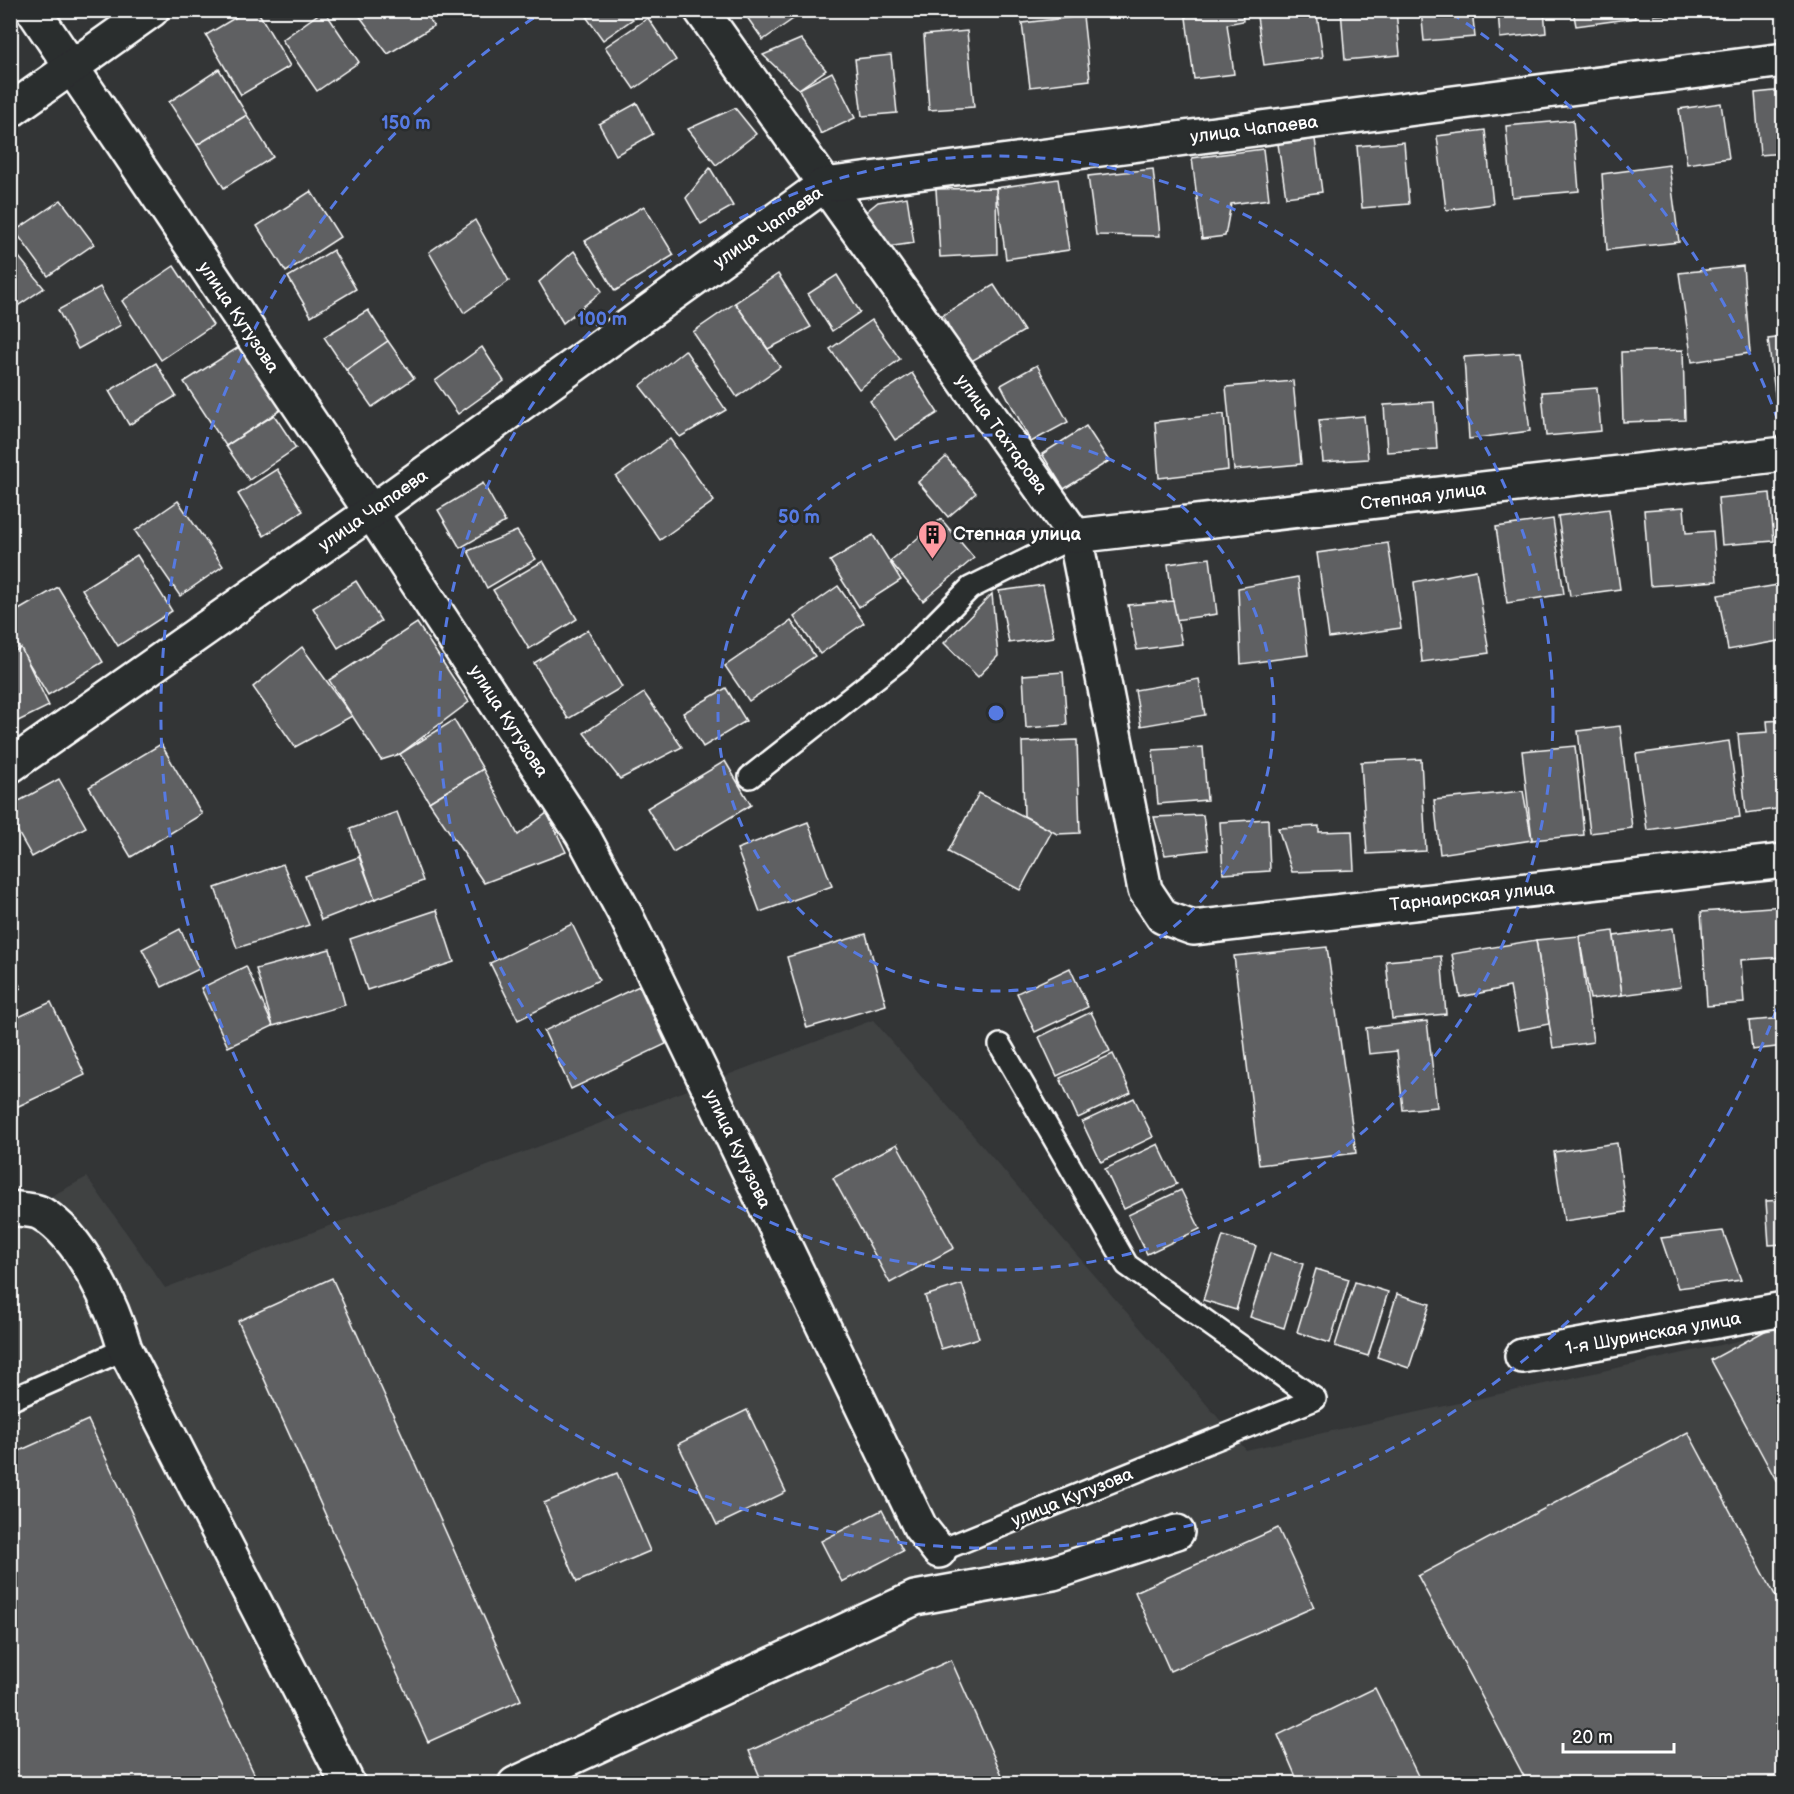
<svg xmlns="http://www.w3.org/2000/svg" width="1794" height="1794" font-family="'Balsamiq Sans',sans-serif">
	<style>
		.built { fill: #404243 }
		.building { fill: #5f6162; stroke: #fff; stroke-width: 1.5 }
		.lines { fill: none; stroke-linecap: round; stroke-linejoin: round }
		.service-casing { stroke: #fff; stroke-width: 26 }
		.minor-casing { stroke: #fff; stroke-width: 38 }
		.service { stroke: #2a2d2e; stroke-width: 21 }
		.minor { stroke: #2a2d2e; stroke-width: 33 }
		.ring { fill: none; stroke: #567ae2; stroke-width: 3; stroke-dasharray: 10 8 }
		.labels { text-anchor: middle; stroke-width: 5; stroke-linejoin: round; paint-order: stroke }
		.street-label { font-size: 18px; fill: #fff; stroke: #2a2d2e }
		.poi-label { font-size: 18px; font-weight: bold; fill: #fff; stroke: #2a2d2e; text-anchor: start }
		.centre { fill: #567ae2; stroke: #2a2d2e; stroke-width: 3 }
		.ring-label { font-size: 18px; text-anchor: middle; font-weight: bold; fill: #567ae2; stroke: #2a2d2e; stroke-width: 5; stroke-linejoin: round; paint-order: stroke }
	</style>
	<rect width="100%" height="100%" fill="#333536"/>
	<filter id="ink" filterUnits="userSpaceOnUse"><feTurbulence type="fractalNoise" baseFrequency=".0167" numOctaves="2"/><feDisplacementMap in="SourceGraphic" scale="12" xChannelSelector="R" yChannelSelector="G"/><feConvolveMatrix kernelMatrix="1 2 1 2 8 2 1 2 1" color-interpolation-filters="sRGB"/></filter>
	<g filter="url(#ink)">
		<polygon class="built" points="873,1020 1246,1450 1783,1331 1783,1783 11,1784 11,1218 87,1177 165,1288"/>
		<g class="building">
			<polygon points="248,10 257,10 290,66 241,95 206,35"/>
			<polygon points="324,10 359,62 317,91 282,40"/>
			<polygon points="355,10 423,10 434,26 388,54"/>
			<polygon points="598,10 637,10 640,14 603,40 587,18"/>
			<polygon points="742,10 806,10 763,40"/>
			<polygon points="1185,10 1242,10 1243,21 1227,24 1234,74 1194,79"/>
			<polygon points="1256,10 1303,10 1304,16 1317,14 1323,57 1264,65"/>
			<polygon points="1341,10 1396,10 1400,55 1345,60"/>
			<polygon points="1421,10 1472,10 1475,37 1424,41"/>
			<polygon points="1498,10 1544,10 1546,33 1500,38"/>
			<polygon points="1573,10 1634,10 1635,18 1576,26"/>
			<polygon points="1654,10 1703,10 1704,13 1654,15"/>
			<polygon points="1083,16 1090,80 1030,87 1022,23"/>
			<polygon points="648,18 676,60 634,89 605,47"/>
			<polygon points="967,31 974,107 929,110 924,35"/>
			<polygon points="801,39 826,70 799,89 763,55"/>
			<polygon points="891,55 897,113 862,116 855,59"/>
			<polygon points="219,69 247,115 197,145 169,102"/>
			<polygon points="832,72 855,118 821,134 799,89"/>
			<polygon points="1784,90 1784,153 1760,155 1755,93"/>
			<polygon points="637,103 653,134 616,155 599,124"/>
			<polygon points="1721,103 1729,158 1687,164 1679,109"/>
			<polygon points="735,108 756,134 716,165 688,129"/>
			<polygon points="247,115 273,157 224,188 197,145"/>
			<polygon points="1573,120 1579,191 1512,197 1506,126"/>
			<polygon points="1485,130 1493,204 1446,210 1437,136"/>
			<polygon points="1315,139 1322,192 1286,197 1278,144"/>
			<polygon points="1404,142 1409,204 1362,208 1357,146"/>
			<polygon points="1263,149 1269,199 1231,204 1225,236 1202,239 1192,158"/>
			<polygon points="1669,165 1679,242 1607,250 1602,174"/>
			<polygon points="710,168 733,206 701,224 686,198"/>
			<polygon points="1153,169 1160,236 1096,235 1088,176"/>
			<polygon points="1058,179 1069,250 1006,259 996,188"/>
			<polygon points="996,188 997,254 940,257 936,189"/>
			<polygon points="311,191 340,237 286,272 257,226"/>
			<polygon points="907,197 914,243 887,247 862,215 878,202"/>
			<polygon points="61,200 94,244 48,276 15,231"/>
			<polygon points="644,206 674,255 615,291 585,241"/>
			<polygon points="475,220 509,281 464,313 429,252"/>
			<polygon points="10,246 44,288 10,311"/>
			<polygon points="333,250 356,289 311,316 288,277"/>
			<polygon points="574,251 602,291 563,323 539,282"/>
			<polygon points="174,266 213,325 161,360 122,301"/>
			<polygon points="1743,266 1750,353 1692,362 1679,273"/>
			<polygon points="778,274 811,327 768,349 735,303"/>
			<polygon points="837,275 860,312 832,331 808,294"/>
			<polygon points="994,285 1024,331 968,363 943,315"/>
			<polygon points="100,287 121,325 78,349 58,310"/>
			<polygon points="735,303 780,367 737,397 693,332"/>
			<polygon points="368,310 388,341 346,370 324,337"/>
			<polygon points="872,320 900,359 859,389 830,349"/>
			<polygon points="1784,337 1784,409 1777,410 1768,339"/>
			<polygon points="388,341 414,378 372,407 346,370"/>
			<polygon points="242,345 282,409 226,446 184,382"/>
			<polygon points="482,347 504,381 458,414 435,381"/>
			<polygon points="685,350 726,410 680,437 640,386"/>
			<polygon points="1683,350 1685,420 1623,422 1621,352"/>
			<polygon points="1520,353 1530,431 1469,439 1464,357"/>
			<polygon points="156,363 176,396 129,425 109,391"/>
			<polygon points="1037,365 1068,422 1031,442 1001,385"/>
			<polygon points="912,373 938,413 895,440 870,401"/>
			<polygon points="1293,381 1301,464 1234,470 1226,387"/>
			<polygon points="1597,388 1601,431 1546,436 1542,392"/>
			<polygon points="1434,402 1437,449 1387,452 1384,405"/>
			<polygon points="1224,414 1228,470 1159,478 1155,422"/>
			<polygon points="274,415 296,448 249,480 226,446"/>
			<polygon points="1364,416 1368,459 1323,462 1319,420"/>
			<polygon points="1086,426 1109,461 1064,489 1042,454"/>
			<polygon points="670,439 714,501 660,540 616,477"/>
			<polygon points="946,457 976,493 948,517 918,482"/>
			<polygon points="277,469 303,511 264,536 238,494"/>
			<polygon points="483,483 505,522 460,548 438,510"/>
			<polygon points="1770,493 1774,541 1722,545 1718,498"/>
			<polygon points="178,501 223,566 180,596 135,531"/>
			<polygon points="1684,507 1686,533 1713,531 1717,581 1650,586 1644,510"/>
			<polygon points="1609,509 1620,589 1570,596 1558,516"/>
			<polygon points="941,519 974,558 923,601 890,561"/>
			<polygon points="1553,519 1564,594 1507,603 1496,527"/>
			<polygon points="517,531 536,559 487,588 468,551"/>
			<polygon points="873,535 901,580 859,607 830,561"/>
			<polygon points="1388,543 1401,628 1329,638 1317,553"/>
			<polygon points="137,555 172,611 118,646 82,589"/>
			<polygon points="1210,558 1217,614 1175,620 1168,564"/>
			<polygon points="543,561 577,619 529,649 493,590"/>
			<polygon points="1476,570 1489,653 1422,662 1414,582"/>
			<polygon points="1298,577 1308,655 1241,664 1238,588"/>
			<polygon points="356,581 381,621 338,648 313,608"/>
			<polygon points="1784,584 1784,640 1728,650 1718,595"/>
			<polygon points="1043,585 1054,637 1009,643 999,591"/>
			<polygon points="838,586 864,623 820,654 794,617"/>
			<polygon points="58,587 103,662 48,695 10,632 10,615"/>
			<polygon points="992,594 998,656 978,677 944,643"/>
			<polygon points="1173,601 1182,644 1137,650 1128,605"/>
			<polygon points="791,621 815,656 749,701 725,666"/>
			<polygon points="417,623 469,702 400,754 381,760 329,680"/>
			<polygon points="588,630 622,687 568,719 534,663"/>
			<polygon points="302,647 352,716 295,747 253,687"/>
			<polygon points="21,648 49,706 10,725 10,653"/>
			<polygon points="1063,672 1067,725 1026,728 1023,675"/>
			<polygon points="1199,679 1205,715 1141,726 1135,690"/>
			<polygon points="726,688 746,721 703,747 683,713"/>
			<polygon points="644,693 682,747 620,779 584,733"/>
			<polygon points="454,720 483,769 429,802 400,754"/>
			<polygon points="1784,720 1784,808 1746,813 1738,734 1768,732 1767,721"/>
			<polygon points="1620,726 1632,828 1590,833 1578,731"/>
			<polygon points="1077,740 1080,833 1057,834 1024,816 1022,742"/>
			<polygon points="1729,741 1740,817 1647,830 1636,754"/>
			<polygon points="161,744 202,814 131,857 89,787"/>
			<polygon points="1575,746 1584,835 1532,840 1522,751"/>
			<polygon points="1203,747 1207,800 1158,804 1153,750"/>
			<polygon points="1421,759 1426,851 1367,854 1361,762"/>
			<polygon points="725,761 751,805 673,852 647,808"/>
			<polygon points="483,769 518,835 547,813 566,852 484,883 429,802"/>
			<polygon points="59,779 86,827 32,857 10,818 10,806"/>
			<polygon points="1523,791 1532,840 1440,854 1434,800"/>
			<polygon points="979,793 1052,831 1020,890 948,852"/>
			<polygon points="397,812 423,881 375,899 350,829"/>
			<polygon points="1203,815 1208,850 1165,855 1154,817"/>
			<polygon points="1268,819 1270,871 1223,874 1220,822"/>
			<polygon points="808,822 832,886 760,912 737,849"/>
			<polygon points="1319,826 1319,832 1352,831 1354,870 1292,872 1278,828"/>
			<polygon points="359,857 375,899 321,920 305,876"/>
			<polygon points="283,864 309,925 237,948 215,888"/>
			<polygon points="1784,906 1784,957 1741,960 1744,1003 1707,1006 1701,912"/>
			<polygon points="437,910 454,962 367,990 350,939"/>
			<polygon points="572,924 599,980 518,1020 490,963"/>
			<polygon points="1673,928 1681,987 1622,995 1614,936"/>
			<polygon points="180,929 199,969 162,987 142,949"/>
			<polygon points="1613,931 1622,995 1590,999 1579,936"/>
			<polygon points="866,934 886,1005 807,1028 787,957"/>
			<polygon points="1579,936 1593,1042 1553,1048 1536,940"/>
			<polygon points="1536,940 1549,1024 1518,1030 1510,987 1460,997 1452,954"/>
			<polygon points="1327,947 1356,1153 1259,1165 1234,956"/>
			<polygon points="330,949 345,1005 273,1026 256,969"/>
			<polygon points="1441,956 1446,1014 1392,1019 1386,961"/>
			<polygon points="246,966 273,1026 228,1047 201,988"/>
			<polygon points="10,968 21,988 10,994"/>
			<polygon points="1070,968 1088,1007 1035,1032 1017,993"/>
			<polygon points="639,986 666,1044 571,1089 544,1031"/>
			<polygon points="51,1002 85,1075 10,1110 10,1021"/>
			<polygon points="1091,1012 1110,1051 1057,1076 1039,1037"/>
			<polygon points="1784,1018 1784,1046 1752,1050 1749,1021"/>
			<polygon points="1427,1021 1437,1107 1403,1110 1397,1051 1369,1054 1366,1028"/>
			<polygon points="1113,1054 1131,1093 1078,1118 1060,1078"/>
			<polygon points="1134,1098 1153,1137 1101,1162 1082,1122"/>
			<polygon points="1617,1143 1626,1212 1564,1221 1554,1152"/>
			<polygon points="897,1144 954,1248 890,1283 833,1178"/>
			<polygon points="1158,1144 1177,1184 1124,1209 1105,1169"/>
			<polygon points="1181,1190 1200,1229 1147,1254 1128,1215"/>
			<polygon points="1784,1200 1784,1244 1769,1245 1766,1201"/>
			<polygon points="1723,1231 1741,1280 1678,1288 1661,1238"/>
			<polygon points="1223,1236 1256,1246 1236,1310 1203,1300"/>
			<polygon points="1270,1253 1303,1264 1284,1328 1250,1317"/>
			<polygon points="1316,1269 1349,1279 1330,1343 1297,1332"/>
			<polygon points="332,1278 521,1700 428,1742 238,1321"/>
			<polygon points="1355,1282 1388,1292 1368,1356 1335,1346"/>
			<polygon points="962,1284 979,1338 941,1349 925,1296"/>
			<polygon points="1397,1294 1430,1304 1409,1368 1377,1357"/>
			<polygon points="1774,1326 1784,1343 1784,1495 1711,1360"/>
			<polygon points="747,1410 786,1492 717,1525 678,1444"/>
			<polygon points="88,1420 259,1784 10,1784 10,1455"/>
			<polygon points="1688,1432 1784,1612 1784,1784 1528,1784 1418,1576"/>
			<polygon points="617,1473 650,1551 577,1582 544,1503"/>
			<polygon points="882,1510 903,1551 842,1582 821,1541"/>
			<polygon points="1278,1528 1314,1607 1170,1671 1135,1592"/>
			<polygon points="951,1660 1006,1784 763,1784 749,1751"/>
			<polygon points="1375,1688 1422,1784 1299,1784 1278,1735"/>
		</g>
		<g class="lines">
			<defs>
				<g id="service">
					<polyline points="750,777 900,659 970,588 1075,536"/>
					<polyline points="10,1400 125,1349"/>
					<polyline points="939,1551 1315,1399 1127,1265 1000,1045"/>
				</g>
				<g id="minor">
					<polyline points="33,10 371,512 582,834 625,914 920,1527 939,1551"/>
					<polyline points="701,10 1075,536 1145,890 1163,917 1193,928 1784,861"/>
					<polyline points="10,111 152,10"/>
					<polyline points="1075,536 1784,454"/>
					<polyline points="10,766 371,512 824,185 1784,60"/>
					<path d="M10,1208c10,2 24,1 32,6 39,22 71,93 83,135l223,435"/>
					<polyline points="1522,1356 1784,1309"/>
					<polyline points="515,1784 915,1598 1053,1573 1177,1532"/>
				</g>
			</defs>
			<use href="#service" class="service-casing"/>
			<use href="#minor" class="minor-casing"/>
			<use href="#service" class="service"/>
			<use href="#minor" class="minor"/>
		</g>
	</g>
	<g class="ring">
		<circle cx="996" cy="713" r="278"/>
		<circle cx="996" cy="713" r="557"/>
		<path d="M1783 992A835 835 0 1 1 541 13M1451 13A835 835 0 0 1 1783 434"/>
	</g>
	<defs>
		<symbol id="building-pin" viewBox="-11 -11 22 30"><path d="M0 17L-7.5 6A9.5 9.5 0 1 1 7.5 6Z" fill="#ff9aa2" stroke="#2a2d2e"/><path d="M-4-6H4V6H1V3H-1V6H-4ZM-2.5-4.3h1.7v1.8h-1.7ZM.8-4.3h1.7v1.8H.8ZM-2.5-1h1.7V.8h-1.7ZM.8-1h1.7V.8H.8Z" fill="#111"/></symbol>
	</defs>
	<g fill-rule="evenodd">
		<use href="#building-pin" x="916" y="518" width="33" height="45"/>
	</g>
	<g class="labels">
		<g class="street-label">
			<text transform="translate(1254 129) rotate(-7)" y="6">улица Чапаева</text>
			<text transform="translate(768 227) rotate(-35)" y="6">улица Чапаева</text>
			<text transform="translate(239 317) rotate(56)" y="6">улица Кутузова</text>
			<text transform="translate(1002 434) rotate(54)" y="6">улица Тахтарова</text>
			<text transform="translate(1423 496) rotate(-7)" y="6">Степная улица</text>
			<text transform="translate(373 510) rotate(-35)" y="6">улица Чапаева</text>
			<text transform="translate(509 721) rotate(57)" y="6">улица Кутузова</text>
			<text transform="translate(1472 896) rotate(-6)" y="6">Тарнаирская улица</text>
			<text transform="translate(738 1149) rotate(64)" y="6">улица Кутузова</text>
			<text transform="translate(1653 1333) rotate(-10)" y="6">1-я Шуринская улица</text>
			<text transform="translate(1072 1497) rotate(-22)" y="6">улица Кутузова</text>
		</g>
		<g class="poi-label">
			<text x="953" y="540">Степная улица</text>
		</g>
	</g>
	<circle cx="996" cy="713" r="9" class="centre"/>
	<g class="ring-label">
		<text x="406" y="129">150 m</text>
		<text x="602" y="325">100 m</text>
		<text x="799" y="523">50 m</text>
	</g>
	<rect width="1794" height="1794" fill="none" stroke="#2a2d2e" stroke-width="36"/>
	<rect x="18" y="18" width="1758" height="1758" fill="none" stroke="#fff" stroke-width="2" filter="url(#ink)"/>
	<path d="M1563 1743v9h111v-9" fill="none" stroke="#ffffff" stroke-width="3"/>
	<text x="1572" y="1743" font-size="18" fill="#ffffff" stroke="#2a2d2e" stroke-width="4.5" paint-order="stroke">20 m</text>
</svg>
